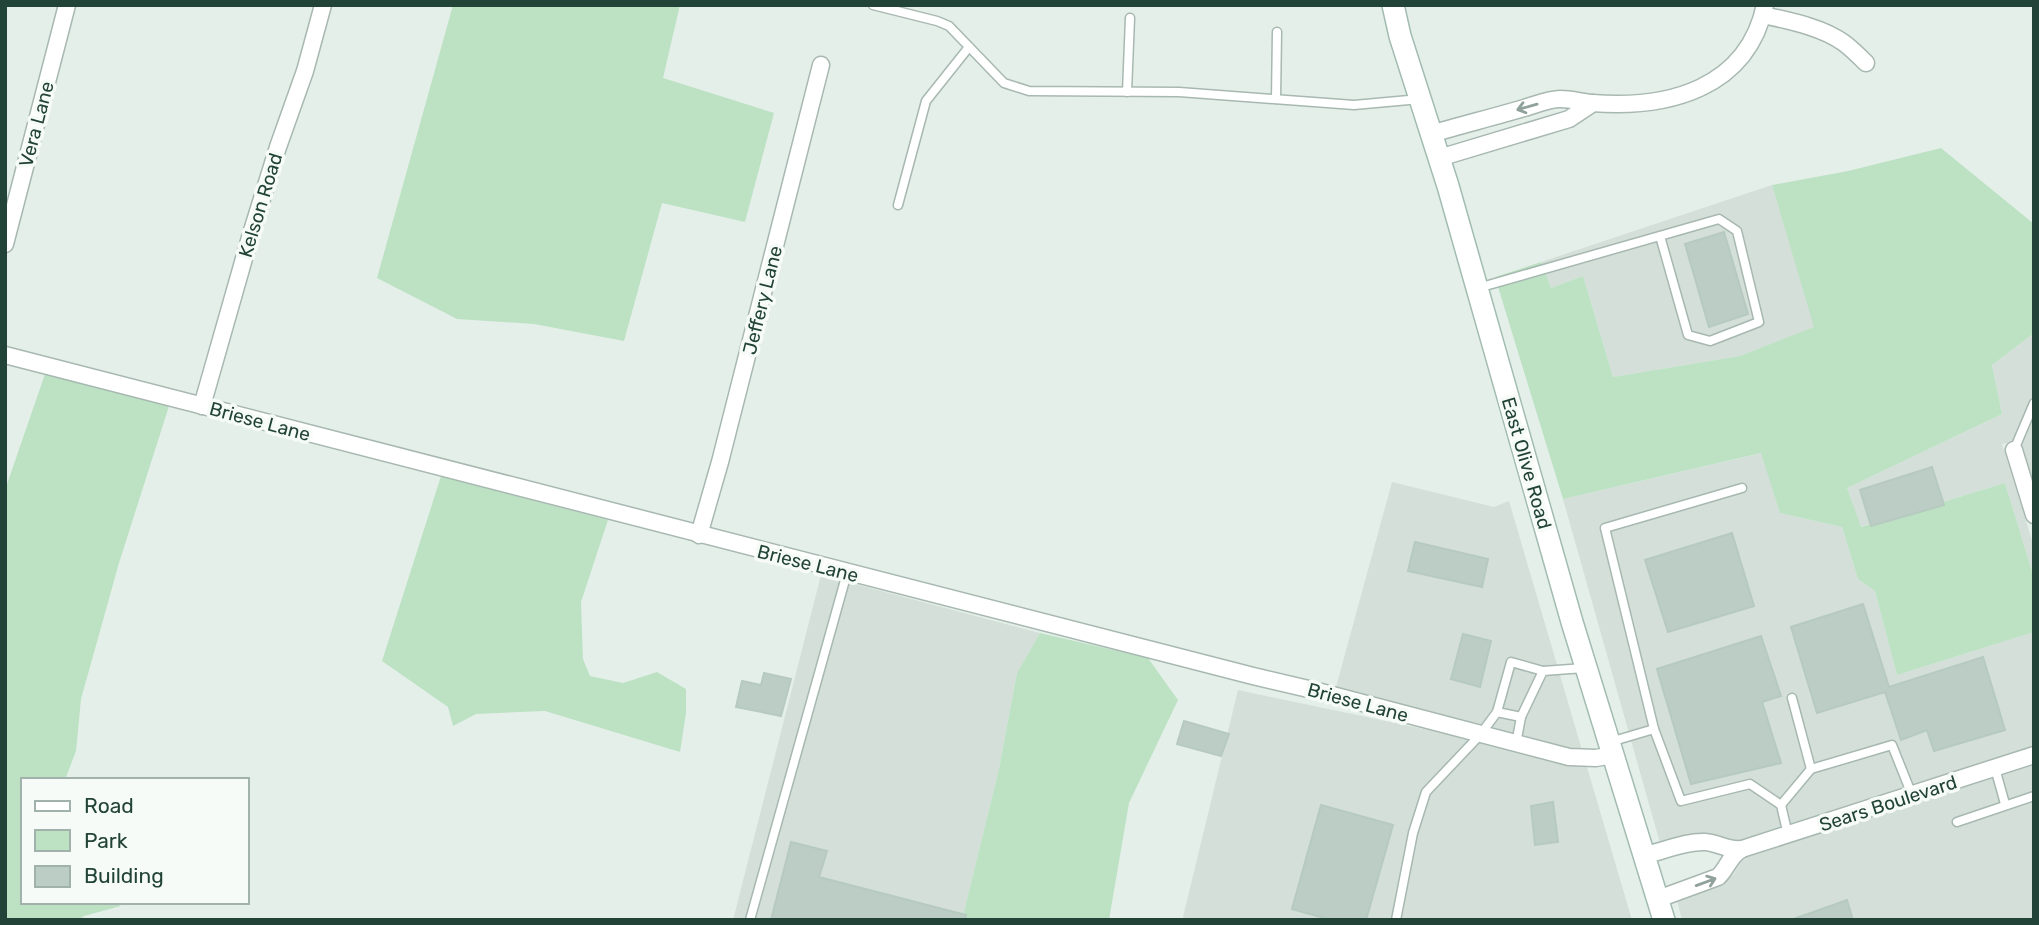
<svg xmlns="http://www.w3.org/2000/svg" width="2039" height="925" font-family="Rubik,sans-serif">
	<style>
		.built { fill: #d3dfd8 }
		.green { fill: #bce2c3 }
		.building { fill: #bccdc5; stroke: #b6cac0; stroke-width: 2 }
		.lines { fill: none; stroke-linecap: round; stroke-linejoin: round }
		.lane-casing { stroke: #a7b8b1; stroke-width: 11 }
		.street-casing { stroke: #a7b8b1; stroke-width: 19 }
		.secondary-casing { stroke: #a2bcb1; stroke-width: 24 }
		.lane { stroke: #fff; stroke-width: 8 }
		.street { stroke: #fff; stroke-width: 16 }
		.secondary { stroke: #fff; stroke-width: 21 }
		.oneway { stroke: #90a19b }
		.labels { text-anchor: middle; stroke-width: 7; stroke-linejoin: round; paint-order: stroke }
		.street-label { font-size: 19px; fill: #224337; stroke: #f6fbf8 }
	</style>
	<rect width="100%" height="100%" fill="#e5efea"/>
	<g class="built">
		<polygon points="1772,185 1815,327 1740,356 1613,377 1583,276 1551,288 1541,262"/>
		<polygon points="2034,333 2034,484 2020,441 2002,444 2034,547 2034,578 2005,483 1860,527 1847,488 2002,414 1992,365"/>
		<polygon points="1762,453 1780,513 1842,527 1858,579 1875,591 1897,675 2034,632 2034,746 1738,842 1701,833 1660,843 1563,499"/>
		<polygon points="1392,482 1494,507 1509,501 1582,750 1570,749 1336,687"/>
		<polygon points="821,575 1040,633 1017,673 999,769 962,920 733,920"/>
		<polygon points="1238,690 1433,731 1566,765 1587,767 1632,920 1184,920 1183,917"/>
		<polygon points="2034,765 2034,920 1682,920 1677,901 1722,885 1734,874 1741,860 1746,857"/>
	</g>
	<g class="green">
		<polygon points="453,5 680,5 663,78 774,113 745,222 662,203 624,341 534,324 457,319 377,278"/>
		<polygon points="1941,148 2034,224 2034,333 1992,365 2002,414 1847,488 1861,527 2005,483 2034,578 2034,632 1897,675 1875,591 1858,579 1842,527 1780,513 1761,453 1563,499 1495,277 1541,262 1551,288 1583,276 1613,377 1740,356 1814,327 1772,185 1848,171"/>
		<polygon points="45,374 169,406 119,563 81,699 76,751 65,780 23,780 23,902 111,902 121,906 84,916 79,920 5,920 5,490"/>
		<polygon points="441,476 608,520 581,602 583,659 590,676 623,683 657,672 686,689 686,713 680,752 545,711 476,714 453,726 448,707 382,661"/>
		<polygon points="1040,633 1148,658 1178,700 1129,803 1109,920 962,920 999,769 1017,673"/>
	</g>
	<g class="building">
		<polygon points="1724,232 1748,314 1709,327 1685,244"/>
		<polygon points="1932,467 1944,505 1871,526 1860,490"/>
		<polygon points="1732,533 1754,606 1668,632 1645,560"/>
		<polygon points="1415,542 1488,559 1482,587 1408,571"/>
		<polygon points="1863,604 1889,687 1983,657 2005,730 1934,751 1927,730 1901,740 1885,692 1817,713 1791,627"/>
		<polygon points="1463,634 1491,641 1480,687 1451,679"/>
		<polygon points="1761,636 1781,696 1762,702 1781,763 1691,784 1657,669"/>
		<polygon points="764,673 791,679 781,716 736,707 742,681 761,685"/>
		<polygon points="1184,721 1229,734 1221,756 1177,744"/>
		<polygon points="1553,802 1558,842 1535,845 1531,806"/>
		<polygon points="1321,805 1393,825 1366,920 1331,920 1292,909"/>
		<polygon points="791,842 827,851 819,877 966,915 965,920 771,920"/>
		<polygon points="1847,900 1852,917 1846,920 1797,920 1796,918"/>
	</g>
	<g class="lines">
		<defs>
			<g id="lane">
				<polyline points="873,5 937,21 949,26 1004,83 1029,91 1179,92 1354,105 1420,99"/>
				<polyline points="1127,92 1130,18"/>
				<polyline points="1276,99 1277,32"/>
				<polyline points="898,205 926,101 969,47"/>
				<polyline points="1478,288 1719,219 1737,231 1759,322 1710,341 1688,335 1660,236"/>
				<polyline points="2014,450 2034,403"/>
				<polyline points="1792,698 1811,769"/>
				<polyline points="1497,712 1521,717"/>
				<polyline points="1654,729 1681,801 1750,784 1781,805 1788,835"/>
				<polyline points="1610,742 1654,729 1605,528 1742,488"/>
				<polyline points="1516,744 1521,717 1543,671 1584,668"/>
				<polyline points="1995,768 2005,804"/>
				<polyline points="1781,805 1811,769 1892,745 1912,795"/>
				<polyline points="1957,822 2034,796"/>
				<polyline points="750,920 847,573"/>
				<polyline points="1396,920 1413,833 1426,792 1480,735 1497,712 1511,662 1543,671"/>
			</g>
			<g id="street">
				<path d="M1763,15c27,6 59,12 81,28 8,6 15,13 22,20"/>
				<path d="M1431,134c31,-9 62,-17 93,-26 11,-3 25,-9 36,-9 11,0 22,3 32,4 76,6 155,-14 173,-98"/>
				<polyline points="1439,158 1569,119 1593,103"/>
				<polyline points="5,244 67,5"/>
				<polyline points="5,355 1253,676 1317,691 1569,757 1596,758 1613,755"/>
				<polyline points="202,406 251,234 278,147 305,71 323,5"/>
				<polyline points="2014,450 2034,515"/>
				<polyline points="699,535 720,462 821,65"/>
				<path d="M1645,855c19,-4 41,-14 60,-13 14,1 23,9 37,7l292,-94"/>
				<path d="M1658,899l60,-22c10,-9 11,-21 24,-28"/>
			</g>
			<polyline id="secondary" points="1393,5 1400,36 1448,186 1572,622 1664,920"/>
		</defs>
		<use href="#lane" class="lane-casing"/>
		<use href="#street" class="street-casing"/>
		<use href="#secondary" class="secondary-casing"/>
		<use href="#lane" class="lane"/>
		<use href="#street" class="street"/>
		<use href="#secondary" class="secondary"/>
	</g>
	<defs><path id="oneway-shaft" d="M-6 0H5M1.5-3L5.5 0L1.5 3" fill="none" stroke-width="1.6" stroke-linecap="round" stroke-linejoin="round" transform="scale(1.75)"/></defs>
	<g class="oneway">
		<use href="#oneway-shaft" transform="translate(1527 107) rotate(164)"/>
		<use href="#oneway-shaft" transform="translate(1706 882) rotate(-20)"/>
	</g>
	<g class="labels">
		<g class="street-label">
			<text transform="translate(36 124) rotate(-75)" y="7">Vera Lane</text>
			<text transform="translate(260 205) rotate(-73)" y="7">Kelson Road</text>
			<text transform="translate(762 300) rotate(-76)" y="7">Jeffery Lane</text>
			<text transform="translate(260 421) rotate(15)" y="7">Briese Lane</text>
			<text transform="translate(1527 463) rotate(74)" y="7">East Olive Road</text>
			<text transform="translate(808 563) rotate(14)" y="7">Briese Lane</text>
			<text transform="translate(1358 702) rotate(15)" y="7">Briese Lane</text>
			<text transform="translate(1888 803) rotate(-18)" y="7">Sears Boulevard</text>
		</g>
	</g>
	<rect width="2039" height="925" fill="none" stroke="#224337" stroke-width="14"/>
	<rect x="21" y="778" width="228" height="126" fill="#f6fbf8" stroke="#a1b1ab" stroke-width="2"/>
	<rect x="35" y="801" width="35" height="10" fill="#ffffff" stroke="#a1b1ab" stroke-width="2"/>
	<text x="84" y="813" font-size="21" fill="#224337">Road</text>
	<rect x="35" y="830" width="35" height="21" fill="#bce2c3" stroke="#a1b1ab" stroke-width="2"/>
	<text x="84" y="848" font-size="21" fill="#224337">Park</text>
	<rect x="35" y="866" width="35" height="21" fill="#bccdc5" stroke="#a1b1ab" stroke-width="2"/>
	<text x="84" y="883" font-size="21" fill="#224337">Building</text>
</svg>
